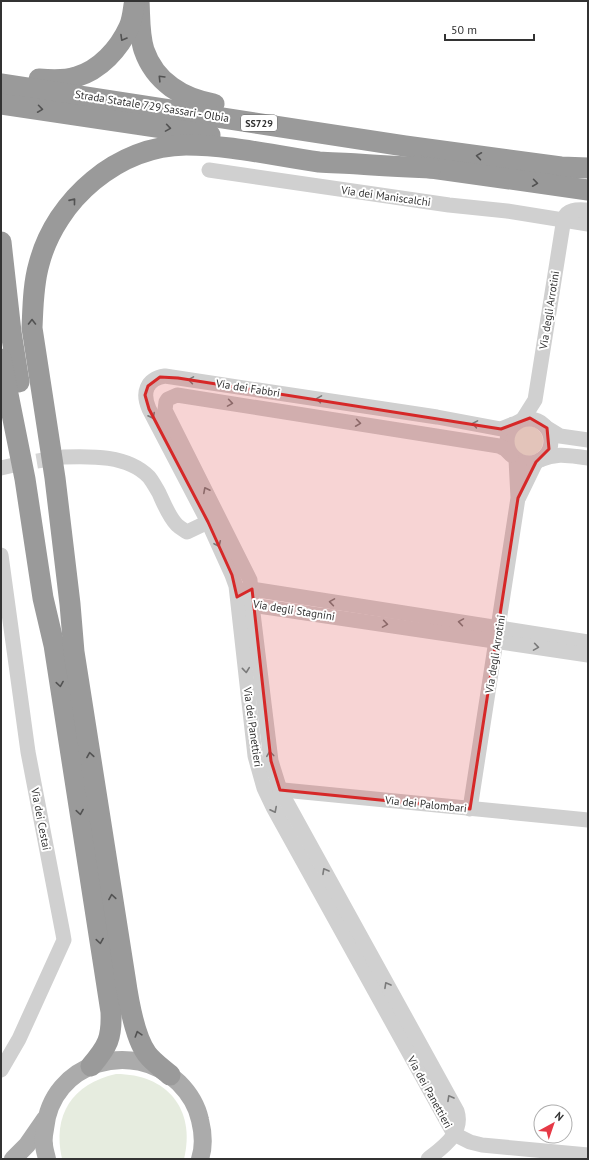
<svg xmlns="http://www.w3.org/2000/svg" width="589" height="1160" font-family="'PT Sans',sans-serif">
	<style>
		.green { fill: #e6ecdf }
		.lines { fill: none; stroke-linecap: round; stroke-linejoin: round }
		.minor-tunnel { stroke: #d6d6d6; stroke-width: 15; stroke-dasharray: 15 8; stroke-linecap: butt }
		.minor { stroke: #d0d0d0; stroke-width: 15 }
		.major { stroke: #ababab; stroke-width: 18 }
		.highway { stroke: #9a9a9a; stroke-width: 21 }
		.oneway { stroke: #525252 }
		.oneway2 { stroke: #7a7a7a }
		.marked { fill: #d62828; fill-opacity: 0.2; stroke: #d62828; stroke-width: 3; stroke-linejoin: round }
		.labels { text-anchor: middle; stroke-width: 4; stroke-linejoin: round; paint-order: stroke }
		.shield { fill: #fff; stroke: #707070; stroke-width: 1 }
		.shield-label { font-size: 10px; font-weight: bold; fill: #333 }
		.street-label { font-size: 11px; fill: #333; stroke: #fff }
	</style>
	<rect width="100%" height="100%" fill="#fff"/>
	<g class="green">
		<circle cx="528" cy="441" r="15"/>
		<path d="M116,1074c51,0 80,35 68,85h-122c-10,-44 10,-75 54,-85z"/>
	</g>
	<g class="lines">
		<polyline class="minor-tunnel" points="14,465 62,457"/>
		<g class="minor">
			<polyline points="209,170 449,205 507,211 588,224"/>
			<circle cx="529" cy="441" r="22"/>
			<path d="M523,419l12,-19 29,-182c4,-10 15,-8 24,-8"/>
			<polyline points="547,428 560,436 588,440"/>
			<path d="M63,457c28,-1 65,-2 86,20 4,5 7,11 10,16 5,11 10,24 18,32 3,3 7,5 10,7l21,-10"/>
			<path d="M540,460c18,-8 30,-4 48,-2"/>
			<polyline points="1,468 14,465"/>
			<polyline points="519,497 536,462"/>
			<polyline points="1,555 28,752 63,934 64,940 19,1039 1,1070"/>
			<polyline points="244,593 252,589 588,642"/>
			<polyline points="244,600 252,605 588,655"/>
			<polyline points="273,789 588,820"/>
			<polyline points="470,809 518,498 516,459"/>
			<path d="M454,1134l-181,-327 -9,-19 -9,-32 -19,-170 -4,-11 -24,-53 -59,-113c-7,-16 -3,-30 16,-33l272,41 64,12 12,-5"/>
			<polyline points="454,1134 470,1142 482,1145 588,1155"/>
			<path d="M428,1159c15,-12 36,-26 29,-48l-177,-321 -9,-29 -19,-156 -2,-25 -85,-170 1,-8 2,-3 9,-4 322,51 6,3 6,6"/>
		</g>
		<g class="major">
			<polyline points="13,1159 27,1145 45,1119"/>
			<path d="M47,1159c-1,-5 -3,-10 -3,-15 -1,-5 0,-10 1,-15 6,-67 88,-91 134,-46 10,10 18,23 21,37 3,12 4,27 0,39"/>
		</g>
		<g class="highway">
			<path d="M139,1c1,16 0,34 5,49 11,32 39,49 70,54"/>
			<path d="M39,79c12,1 25,2 37,-2 24,-7 43,-28 53,-50 3,-6 4,-15 5,-22"/>
			<polyline points="1,84 405,146 561,167 588,168"/>
			<polyline points="1,104 210,135"/>
			<polyline points="417,166 588,190"/>
			<polyline points="1,242 11,332 19,382"/>
			<path d="M1,359l24,120 18,119 11,47 57,367c1,26 -3,34 -20,54"/>
			<path d="M170,1075c-8,-7 -17,-13 -23,-21 -12,-16 -19,-56 -22,-77l-51,-325 -4,-48 -15,-126 -23,-150c1,-21 1,-43 7,-64 17,-65 79,-118 147,-119 45,0 89,11 133,17 12,1 26,1 39,2 24,2 48,3 73,4"/>
		</g>
	</g>
	<defs><path id="oneway-chevron" d="M-2-3.5L2.5 0L-2 3.5" fill="none" stroke-width="1.6" stroke-linecap="round" stroke-linejoin="round"/></defs>
	<g class="oneway">
		<use href="#oneway-chevron" transform="translate(123 38) rotate(120)"/>
		<use href="#oneway-chevron" transform="translate(161 78) rotate(-134)"/>
		<use href="#oneway-chevron" transform="translate(40 109) rotate(8)"/>
		<use href="#oneway-chevron" transform="translate(168 128) rotate(9)"/>
		<use href="#oneway-chevron" transform="translate(479 156) rotate(-172)"/>
		<use href="#oneway-chevron" transform="translate(535 183) rotate(8)"/>
		<use href="#oneway-chevron" transform="translate(73 201) rotate(-51)"/>
		<use href="#oneway-chevron" transform="translate(32 322) rotate(-90)"/>
		<use href="#oneway-chevron" transform="translate(60 684) rotate(81)"/>
		<use href="#oneway-chevron" transform="translate(90 755) rotate(-99)"/>
		<use href="#oneway-chevron" transform="translate(80 812) rotate(81)"/>
		<use href="#oneway-chevron" transform="translate(112 897) rotate(-99)"/>
		<use href="#oneway-chevron" transform="translate(100 941) rotate(81)"/>
		<use href="#oneway-chevron" transform="translate(138 1034) rotate(-107)"/>
	</g>
	<g class="oneway2">
		<use href="#oneway-chevron" transform="translate(191 380) rotate(-171)"/>
		<use href="#oneway-chevron" transform="translate(319 399) rotate(-171)"/>
		<use href="#oneway-chevron" transform="translate(230 403) rotate(9)"/>
		<use href="#oneway-chevron" transform="translate(152 416) rotate(63)"/>
		<use href="#oneway-chevron" transform="translate(358 423) rotate(8)"/>
		<use href="#oneway-chevron" transform="translate(475 424) rotate(-170)"/>
		<use href="#oneway-chevron" transform="translate(206 490) rotate(-117)"/>
		<use href="#oneway-chevron" transform="translate(218 544) rotate(65)"/>
		<use href="#oneway-chevron" transform="translate(332 602) rotate(-171)"/>
		<use href="#oneway-chevron" transform="translate(461 622) rotate(-171)"/>
		<use href="#oneway-chevron" transform="translate(385 624) rotate(9)"/>
		<use href="#oneway-chevron" transform="translate(536 647) rotate(9)"/>
		<use href="#oneway-chevron" transform="translate(246 670) rotate(84)"/>
		<use href="#oneway-chevron" transform="translate(270 754) rotate(-97)"/>
		<use href="#oneway-chevron" transform="translate(274 810) rotate(63)"/>
		<use href="#oneway-chevron" transform="translate(325 871) rotate(-119)"/>
		<use href="#oneway-chevron" transform="translate(387 985) rotate(-119)"/>
		<use href="#oneway-chevron" transform="translate(450 1098) rotate(-119)"/>
	</g>
	<path class="marked" d="M160,377l18,1 323,51 29,-11 17,10 2,21 -13,13 -18,36 -48,311 -190,-19 -9,-29 -19,-172 -15,8 -5,-22 -24,-53 -59,-113 -4,-14 3,-9z"/>
	<g class="labels">
		<rect class="shield" x="241" y="115" width="36" height="16" rx="3"/>
		<g class="shield-label">
			<text x="259" y="127">SS729</text>
		</g>
		<g class="street-label">
			<text transform="translate(152 106) rotate(9)" y="4">Strada Statale 729 Sassari - Olbia</text>
			<text transform="translate(386 196) rotate(8)" y="4">Via dei Maniscalchi</text>
			<text transform="translate(549 310) rotate(-81)" y="4">Via degli Arrotini</text>
			<text transform="translate(248 388) rotate(9)" y="4">Via dei Fabbri</text>
			<text transform="translate(294 610) rotate(9)" y="4">Via degli Stagnini</text>
			<text transform="translate(495 654) rotate(-81)" y="4">Via degli Arrotini</text>
			<text transform="translate(253 727) rotate(82)" y="4">Via dei Panettieri</text>
			<text transform="translate(426 804) rotate(6)" y="4">Via dei Palombari</text>
			<text transform="translate(41 819) rotate(79)" y="4">Via dei Cestai</text>
			<text transform="translate(430 1092) rotate(61)" y="4">Via dei Panettieri</text>
		</g>
	</g>
	<rect width="589" height="1160" fill="none" stroke="#333333" stroke-width="4"/>
	<g transform="translate(553 1124) rotate(40)"><circle r="19" fill="#ffffff" stroke="#adadad"/>
	<path d="M0-3L7 15L0 10L-7 15Z" fill="#e63946"/>
	<text y="-6" font-size="11" font-weight="bold" text-anchor="middle" fill="#333333">N</text>
	</g>
	<path d="M445 34v6h89v-6" fill="none" stroke="#333333" stroke-width="2"/>
	<text x="451" y="34" font-size="12" fill="#333333" stroke="#ffffff" stroke-width="3" paint-order="stroke">50 m</text>
</svg>
